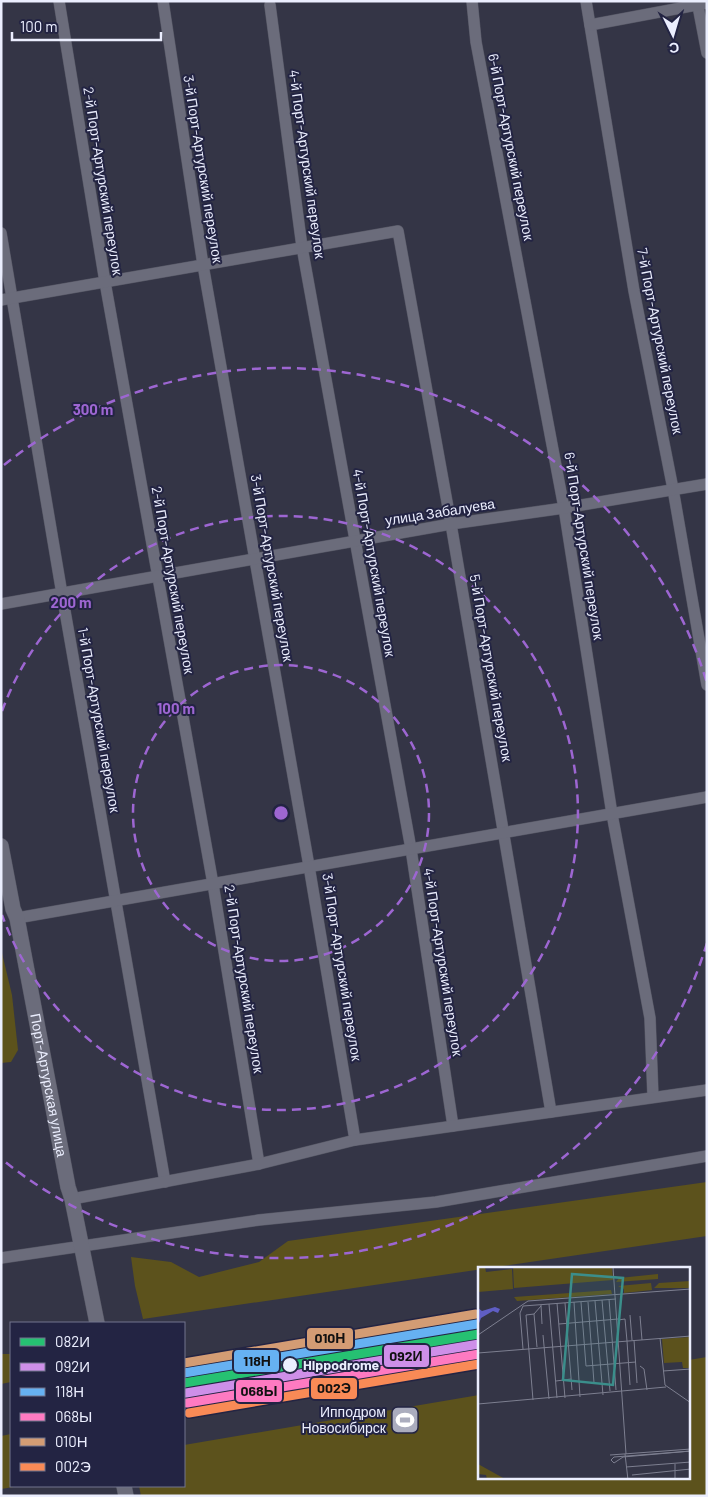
<svg xmlns="http://www.w3.org/2000/svg" width="708" height="1497" font-family="Barlow,sans-serif">
	<style>
		.green { fill: #5c521c }
		.lines { fill: none; stroke-linecap: round; stroke-linejoin: round }
		.street-casing { stroke: #535462; stroke-width: 12 }
		.secondary-casing { stroke: #535462; stroke-width: 16 }
		.street { stroke: #6b6c7b; stroke-width: 11 }
		.secondary { stroke: #6b6c7b; stroke-width: 15 }
		.rail-1-casing { stroke: #232443; stroke-width: 12 }
		.rail-2-casing { stroke: #232443; stroke-width: 12 }
		.rail-3-casing { stroke: #232443; stroke-width: 12 }
		.rail-4-casing { stroke: #232443; stroke-width: 12 }
		.rail-5-casing { stroke: #232443; stroke-width: 12 }
		.rail-6-casing { stroke: #232443; stroke-width: 12 }
		.rail-1 { stroke: #26c172; stroke-width: 9 }
		.rail-2 { stroke: #ce8fe9; stroke-width: 9 }
		.rail-3 { stroke: #66b1f2; stroke-width: 9 }
		.rail-4 { stroke: #fe7ac1; stroke-width: 9 }
		.rail-5 { stroke: #d39c74; stroke-width: 9 }
		.rail-6 { stroke: #f98a56; stroke-width: 9 }
		.ring { fill: none; stroke: #9d66d2; stroke-width: 2.5; stroke-dasharray: 9 6 }
		.stop-dot { fill: #ebeefe; stroke: #232443; stroke-width: 2 }
		.labels { text-anchor: middle; stroke-width: 4; stroke-linejoin: round; paint-order: stroke }
		.street-label { font-size: 14px; fill: #ebeefe; stroke: #232443 }
		.stop-label { font-size: 14px; font-weight: bold; fill: #ebeefe; stroke: #232443; text-anchor: start }
		.poi-label { font-size: 14px; fill: #ebeefe; stroke: #232443; text-anchor: end }
		.inset-road { fill: none; stroke: #7d7f90; stroke-width: 1 }
		.view { fill: #3b8e8b; fill-opacity: 0.15; stroke: #3b8e8b; stroke-width: 2.5 }
		.inset-edge { fill: none; stroke: #ebeefe; stroke-width: 2.5 }
		.centre { fill: #9d66d2; stroke: #232443; stroke-width: 2.5 }
		.ring-label { font-size: 15px; text-anchor: middle; font-weight: bold; fill: #9d66d2; stroke: #232443; stroke-width: 4; stroke-linejoin: round; paint-order: stroke }
		.line-badge { stroke: #232443; stroke-width: 2 }
		.pale-badge-label { font-size: 14px; text-anchor: middle; font-weight: bold; fill: #111 }
	</style>
	<rect width="100%" height="100%" fill="#343546"/>
	<g class="green">
		<polygon points="1,949 12,995 18,1050 11,1062 1,1063"/>
		<polygon points="707,1182 707,1236 143,1319 135,1286 131,1257 171,1262 199,1277 259,1262 288,1241"/>
		<polygon points="1,1354 11,1354 11,1382 1,1384"/>
		<polygon points="707,1357 707,1496 141,1496 139,1486 184,1486 184,1445 479,1395 479,1478 689,1478 689,1360"/>
		<polygon points="11,1434 11,1486 20,1486 1,1489 1,1436"/>
	</g>
	<g class="lines">
		<defs>
			<g id="street">
				<polyline points="59,1 105,282 213,884 259,1164"/>
				<polyline points="163,1 203,265 309,866 355,1140"/>
				<polyline points="472,1 476,42 564,508 612,814 650,1018 653,1097"/>
				<polyline points="586,1 634,291 673,489 707,685"/>
				<polyline points="697,1 707,53"/>
				<polyline points="270,5 302,247 411,849 453,1126"/>
				<polyline points="590,25 707,3"/>
				<polyline points="1,233 62,594 165,1182"/>
				<polyline points="1,300 398,231 451,524 551,1112"/>
				<polyline points="1,604 451,524 564,508 707,484"/>
				<polyline points="17,918 707,797"/>
				<polyline points="72,1199 259,1164 355,1140 707,1090"/>
				<polyline points="1,1258 259,1220 436,1202 707,1156"/>
			</g>
			<g id="secondary">
				<path id="s1" d="M1,846l12,63 4,9 51,269 4,12 25,124"/>
				<polyline points="124,1486 126,1496"/>
			</g>
		</defs>
		<use href="#street" class="street-casing"/>
		<use href="#secondary" class="secondary-casing"/>
		<use href="#street" class="street"/>
		<use href="#secondary" class="secondary"/>
		<defs>
			<polyline id="rail-1" points="184,1383 479,1334"/>
			<polyline id="rail-2" points="186,1393 479,1344"/>
			<polyline id="rail-3" points="184,1373 477,1324"/>
			<polyline id="rail-4" points="187,1403 479,1354"/>
			<polyline id="rail-5" points="184,1363 476,1314"/>
			<polyline id="rail-6" points="189,1413 479,1364"/>
		</defs>
		<use href="#rail-1" class="rail-1-casing"/>
		<use href="#rail-2" class="rail-2-casing"/>
		<use href="#rail-3" class="rail-3-casing"/>
		<use href="#rail-4" class="rail-4-casing"/>
		<use href="#rail-5" class="rail-5-casing"/>
		<use href="#rail-6" class="rail-6-casing"/>
		<use href="#rail-1" class="rail-1"/>
		<use href="#rail-2" class="rail-2"/>
		<use href="#rail-3" class="rail-3"/>
		<use href="#rail-4" class="rail-4"/>
		<use href="#rail-5" class="rail-5"/>
		<use href="#rail-6" class="rail-6"/>
	</g>
	<g class="ring">
		<circle cx="281" cy="813" r="148"/>
		<path d="M2 711A297 297 0 1 1 2 915"/>
		<path d="M707 943A445 445 0 0 1 4 1161M4 465A445 445 0 0 1 707 683"/>
	</g>
	<defs>
		<symbol id="stadium-square" viewBox="-11 -11 22 22"><rect x="-9" y="-9" width="18" height="18" rx="4" fill="#abadbe" stroke="#232443"/><path d="M0-5a6.5 5 0 1 0 0 10a6.5 5 0 1 0 0-10ZM-3.5-1.8h7v3.6h-7Z" fill="#fff"/></symbol>
	</defs>
	<g fill-rule="evenodd">
		<use href="#stadium-square" x="389" y="1404" width="32" height="32"/>
	</g>
	<circle class="stop-dot" cx="290" cy="1365" r="8"/>
	<g class="labels">
		<g class="street-label">
			<text transform="translate(511 147) rotate(79)" y="5">6-й Порт-Артурский переулок</text>
			<text transform="translate(307 164) rotate(82)" y="5">4-й Порт-Артурский переулок</text>
			<text transform="translate(203 169) rotate(81)" y="5">3-й Порт-Артурский переулок</text>
			<text transform="translate(103 181) rotate(81)" y="5">2-й Порт-Артурский переулок</text>
			<text transform="translate(660 341) rotate(79)" y="5">7-й Порт-Артурский переулок</text>
			<text transform="translate(440 512) rotate(-9)" y="5">улица Забалуева</text>
			<text transform="translate(584 546) rotate(81)" y="5">6-й Порт-Артурский переулок</text>
			<text transform="translate(374 563) rotate(80)" y="5">4-й Порт-Артурский переулок</text>
			<text transform="translate(272 568) rotate(80)" y="5">3-й Порт-Артурский переулок</text>
			<text transform="translate(173 580) rotate(80)" y="5">2-й Порт-Артурский переулок</text>
			<text transform="translate(491 668) rotate(80)" y="5">5-й Порт-Артурский переулок</text>
			<text transform="translate(99 720) rotate(80)" y="5">1-й Порт-Артурский переулок</text>
			<text transform="translate(443 962) rotate(81)" y="5">4-й Порт-Артурский переулок</text>
			<text transform="translate(342 967) rotate(81)" y="5">3-й Порт-Артурский переулок</text>
			<text transform="translate(244 979) rotate(81)" y="5">2-й Порт-Артурский переулок</text>
			<text dy="5" stroke="none"><textPath href="#s1" startOffset="244">Порт-Артурская улица</textPath></text>
		</g>
		<g class="stop-label">
			<text x="303" y="1370">Hippodrome</text>
		</g>
		<g class="poi-label">
			<text x="386" y="1417">Ипподром<tspan x="386" dy="16">Новосибирск</tspan></text>
		</g>
	</g>
	<g transform="translate(478 1267)">
		<rect width="212" height="212" fill="#343546"/>
		<path d="M0,0h7l1,5 26,-3 1,20 -35,3zM35,0h99l1,13 -99,8zM180,7v5l-42,3 3,-4zM212,14v7h-36l5,-5zM173,16l1,7 -28,3v-4l-6,-3zM133,23l1,4 -95,7 -3,-4zM212,70v31h-7l-1,-6 -18,1 -2,-24zM0,197l27,15h-18l-1,-4 -8,-1z" fill="#5c521c"/>
		<path d="M17,40l5,2 -2,4 -5,-2 -12,7 -3,8v-18l4,3z" fill="#5f5ec4"/>
		<path class="inset-road" d="M135,0l13,187M131,32l7,91M124,33l8,91M117,34l8,94M96,35l6,95M103,35l5,64 50,-4M110,35l6,81M79,36l8,95M87,36l7,87M71,37l8,94M63,38l1,19M152,48l2,25M162,49l2,24M140,53l7,-1 2,22M81,57l59,-5M0,68l50,-34 163,-12M65,68l6,64M182,71l5,47 26,18M156,73l3,43M149,74l3,44M59,80l-3,-33 7,-8M45,82l-3,-36 3,-7 93,-7M0,86l213,-17M162,99l4,3 3,21M185,104l28,-2M78,114l15,-2M55,133l-7,-85 8,-1M0,137l188,-17M213,184l-77,6 -3,3 3,3 9,-6 68,-6M147,187l3,26M132,188l81,-6M148,200l65,-5M154,208l59,-6M197,213v-16"/>
		<path class="view" d="M94,7l51,4 -10,107 -50,-5z"/>
		<rect width="212" height="212" class="inset-edge"/>
	</g>
	<circle cx="281" cy="813" r="8" class="centre"/>
	<g class="ring-label">
		<text x="93" y="415">300 m</text>
		<text x="71" y="608">200 m</text>
		<text x="176" y="714">100 m</text>
	</g>
	<g class="line-badge">
		<rect x="306" y="1327" width="48" height="23" rx="5" fill="#d39c74"/>
		<rect x="383" y="1344" width="47" height="24" rx="5" fill="#ce8fe9"/>
		<rect x="233" y="1349" width="47" height="24" rx="5" fill="#66b1f2"/>
		<rect x="310" y="1377" width="48" height="23" rx="5" fill="#f98a56"/>
		<rect x="235" y="1379" width="48" height="24" rx="5" fill="#fe7ac1"/>
	</g>
	<g class="pale-badge-label">
		<text x="330" y="1343">010Н</text>
		<text x="406" y="1361">092И</text>
		<text x="257" y="1366">118Н</text>
		<text x="334" y="1393">002Э</text>
		<text x="259" y="1396">068Ы</text>
	</g>
	<rect width="708" height="1497" fill="none" stroke="#ebeefe" stroke-width="5"/>
	<rect x="10" y="1322" width="175" height="165" fill="#232443" stroke="#73758e"/>
	<rect x="20" y="1338" width="25" height="8" fill="#26c172" stroke="#73758e"/>
	<text x="55" y="1347" font-size="15" fill="#ebeefe">082И</text>
	<rect x="20" y="1363" width="25" height="8" fill="#ce8fe9" stroke="#73758e"/>
	<text x="55" y="1372" font-size="15" fill="#ebeefe">092И</text>
	<rect x="20" y="1388" width="25" height="8" fill="#66b1f2" stroke="#73758e"/>
	<text x="55" y="1397" font-size="15" fill="#ebeefe">118Н</text>
	<rect x="20" y="1413" width="25" height="8" fill="#fe7ac1" stroke="#73758e"/>
	<text x="55" y="1422" font-size="15" fill="#ebeefe">068Ы</text>
	<rect x="20" y="1438" width="25" height="8" fill="#d39c74" stroke="#73758e"/>
	<text x="55" y="1447" font-size="15" fill="#ebeefe">010Н</text>
	<rect x="20" y="1463" width="25" height="8" fill="#f98a56" stroke="#73758e"/>
	<text x="55" y="1472" font-size="15" fill="#ebeefe">002Э</text>
	<g transform="translate(673 35) rotate(175)" stroke="#232443" stroke-width="4" paint-order="stroke">
	<path d="M0-4L9 19L0 12L-9 19Z" fill="#ebeefe"/>
	<text y="-8" font-size="14" font-weight="bold" text-anchor="middle" fill="#ebeefe">С</text>
	</g>
	<path d="M12 32v8h149v-8" fill="none" stroke="#ebeefe" stroke-width="2.5"/>
	<text x="20" y="32" font-size="15" fill="#ebeefe" stroke="#232443" stroke-width="4" paint-order="stroke">100 m</text>
</svg>
